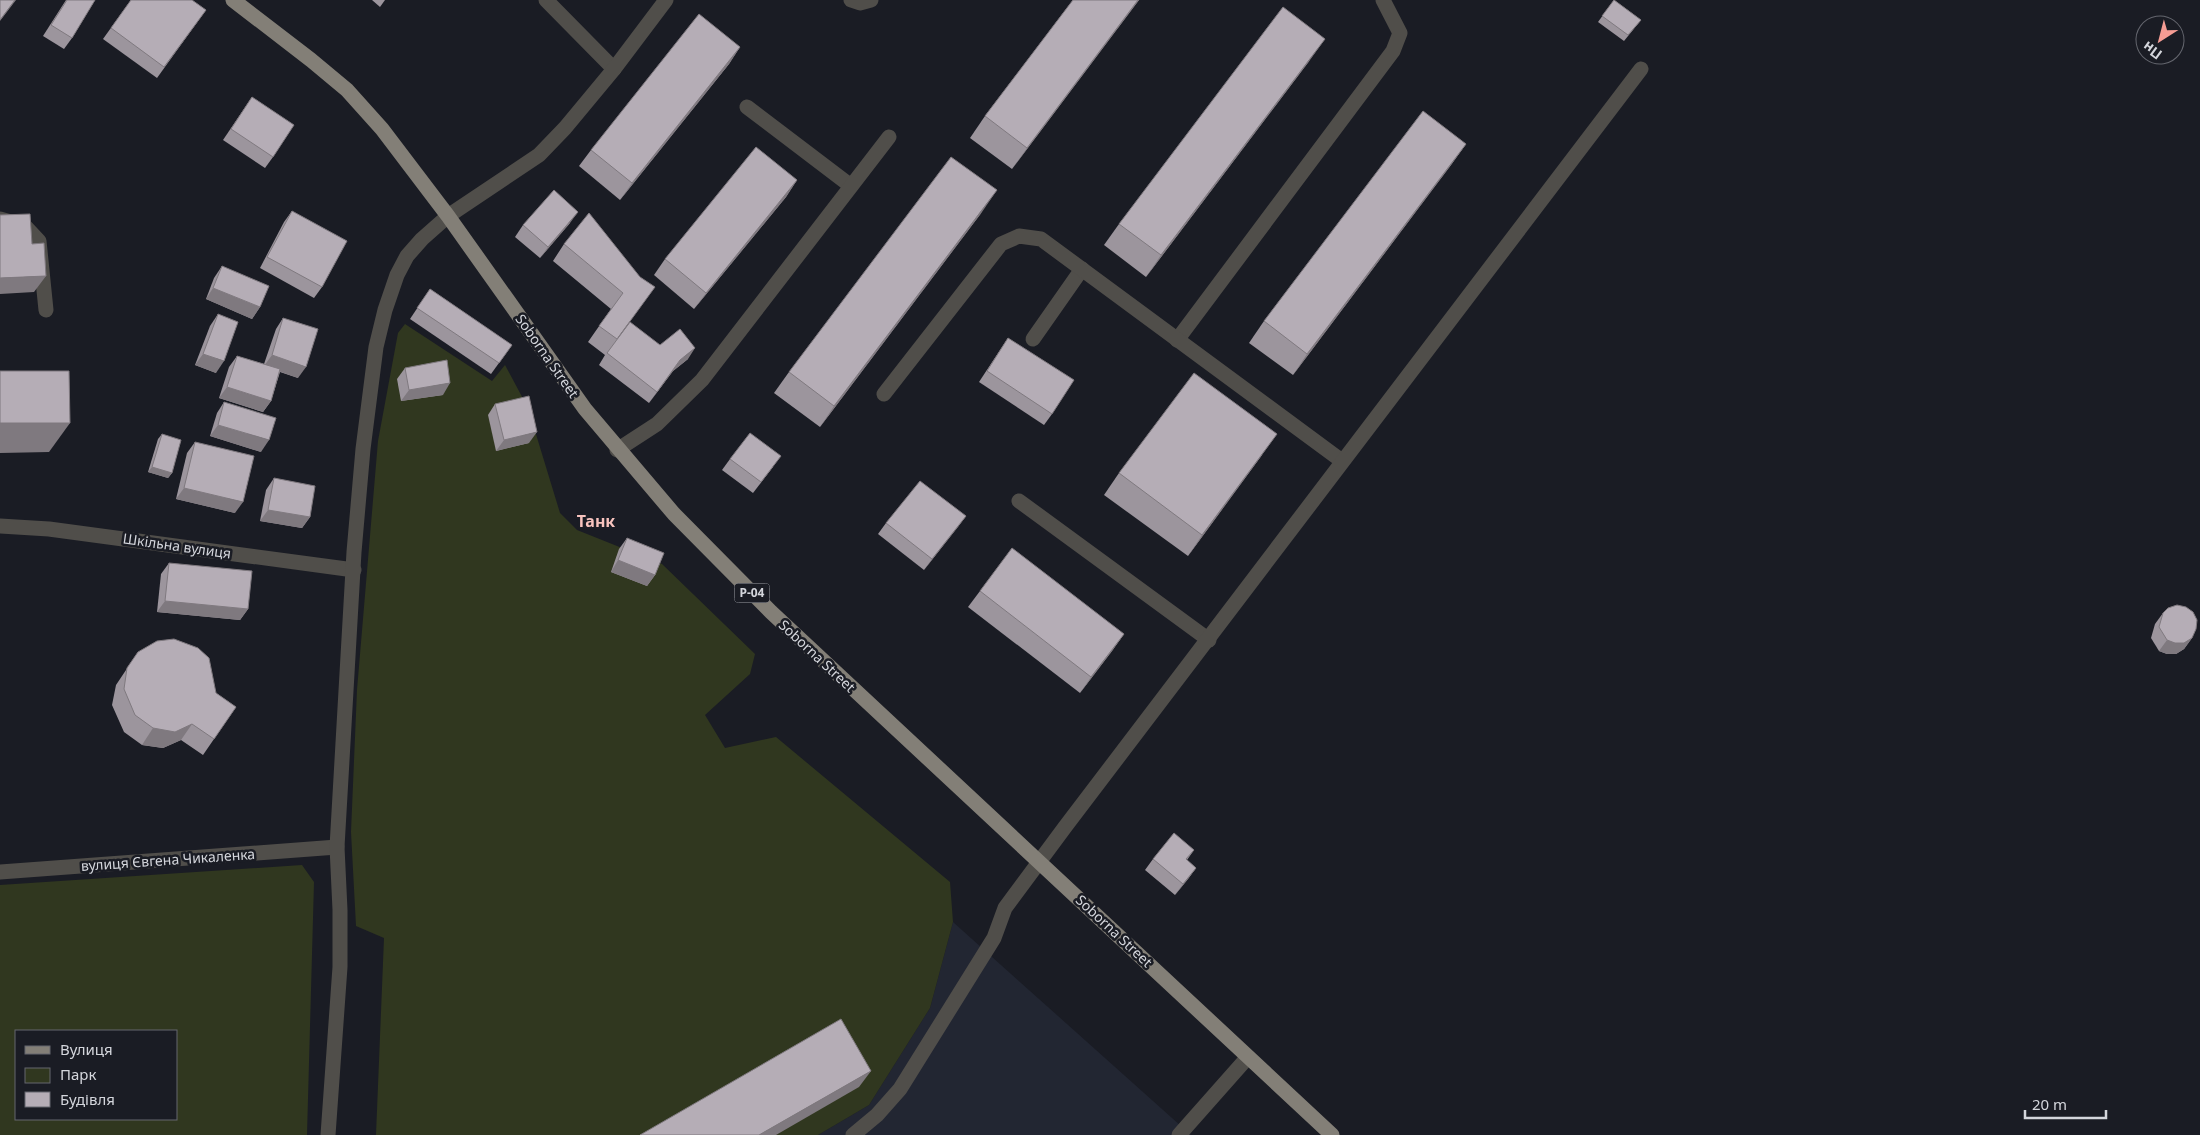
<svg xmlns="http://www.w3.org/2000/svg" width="2200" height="1135" font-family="'Noto Sans',sans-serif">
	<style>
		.built { fill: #222632 }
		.green { fill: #30371f; fill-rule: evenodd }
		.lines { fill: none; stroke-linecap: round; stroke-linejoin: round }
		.minor { stroke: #504e4a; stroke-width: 15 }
		.major { stroke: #837f77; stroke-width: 15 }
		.wall { fill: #9c959d }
		.shaded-wall { fill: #7f797f }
		.building { fill: #b5adb6; stroke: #7f797f }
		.labels { text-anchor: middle; stroke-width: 5; stroke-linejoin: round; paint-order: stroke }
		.shield { fill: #1a1c24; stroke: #9c9ea5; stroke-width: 1 }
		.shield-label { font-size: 12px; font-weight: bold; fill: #d4d6dc }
		.street-label { font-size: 14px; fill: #d4d6dc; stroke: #1a1c24 }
		.quarter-label { font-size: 16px; font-weight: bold; fill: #f7c3be; stroke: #1a1c24 }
	</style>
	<rect width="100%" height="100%" fill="#1a1c24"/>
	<polygon class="built" points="953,922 1191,1135 818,1135 869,1105 930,1008"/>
	<g class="green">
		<polygon points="405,324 492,381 505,365 528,408 560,513 577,530 662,564 755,654 750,674 705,715 725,748 776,737 950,882 953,922 930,1008 869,1105 818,1135 376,1135 384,938 356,926 351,832 357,690 378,441 398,333"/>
		<path d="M302,865l12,17 -7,253h-307v-250zM176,1031v88h-160v-88z"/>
	</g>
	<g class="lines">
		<g class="minor">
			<polyline points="546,0 614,69"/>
			<polyline points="851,0 860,3 871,0"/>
			<polyline points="747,107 851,186"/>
			<polyline points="0,219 25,226 39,241 46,310"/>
			<polyline points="1033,339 1082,269"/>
			<polyline points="1177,340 1393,51 1400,33 1383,0"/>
			<polyline points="884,394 1001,244 1019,236 1041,239 1342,461"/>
			<polyline points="617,450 657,424 702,380 889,137"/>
			<polyline points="1019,501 1209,640"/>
			<polyline points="0,526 49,529 354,570"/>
			<polyline points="0,872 337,847"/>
			<polyline points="328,1135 340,967 340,910 337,847 354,552 363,449 376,347 385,310 397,275 407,256 422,239 448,216 539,155 565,128 614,69 666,0"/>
			<polyline points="853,1135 877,1115 900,1089 994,938 1005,908 1065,827 1641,69"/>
			<polyline points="1179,1135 1248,1057"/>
		</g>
		<polyline class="major" points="233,0 311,60 347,90 382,129 448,216 585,409 674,514 771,612 1332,1135"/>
	</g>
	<g class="wall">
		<polygon points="66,0 95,0 72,38 64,49 43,36"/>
		<polygon points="131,0 206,10 157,78 103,39"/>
		<polygon points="372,0 385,0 380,7"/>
		<polygon points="1073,0 1139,0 1012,169 970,138 985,116"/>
		<polygon points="1614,0 1641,20 1624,41 1598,22"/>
		<polygon points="740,47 729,64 620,200 579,166 591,150"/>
		<polygon points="1310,60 1146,277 1104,245 1119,224"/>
		<polygon points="252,97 273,157 265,168 223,140"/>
		<polygon points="1466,144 1451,165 1293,375 1249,343 1264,321"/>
		<polygon points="797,180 786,197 694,309 654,275 665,259"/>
		<polygon points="292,211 322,287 314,298 260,268 284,222"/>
		<polygon points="982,212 820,427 774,393 789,372"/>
		<polygon points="570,223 540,258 515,237 523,225"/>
		<polygon points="564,244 640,277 618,338 660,345 688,359 673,371 649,403 599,365 605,355 588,342 611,309 553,261"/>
		<polygon points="222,266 260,307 252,319 206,299 214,278"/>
		<polygon points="430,289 512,345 491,374 410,319"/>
		<polygon points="218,314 216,373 195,365 210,326"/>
		<polygon points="283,318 298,378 280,372 271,401 263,412 219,398 229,367 237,356 264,364 276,329"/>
		<polygon points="1008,338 1052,414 1044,425 979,382"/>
		<polygon points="405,368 443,395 401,401 397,379"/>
		<polygon points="224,402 261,452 210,436 217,413"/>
		<polygon points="495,404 529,443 496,451 488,415"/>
		<polygon points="162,434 172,473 168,478 148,472 158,439"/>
		<polygon points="195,442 235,513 176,499 187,453"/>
		<polygon points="1262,455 1188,556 1104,495 1119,473"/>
		<polygon points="730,459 773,467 753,493 722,470"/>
		<polygon points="274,478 310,517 302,528 260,521 266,490"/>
		<polygon points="966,516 924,570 878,534 886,523"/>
		<polygon points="627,538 655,575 647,586 611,572 619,549"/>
		<polygon points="169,563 248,609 240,620 157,612 161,574"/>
		<polygon points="980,591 1124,634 1112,651 1080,693 968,607"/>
		<polygon points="2163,613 2192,638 2184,649 2176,654 2167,654 2159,651 2151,638 2155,624"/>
		<polygon points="138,652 216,693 236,707 203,755 181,740 163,748 142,745 124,732 112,705 116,685"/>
		<polygon points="1194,850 1187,860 1196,868 1188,879 1175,895 1145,870 1153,859"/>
	</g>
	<g class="shaded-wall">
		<polygon points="15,0 16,0 0,21 0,20"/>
		<polygon points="1138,0 1139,0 1012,169 1027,148"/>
		<polygon points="1325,39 1310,60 1146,277 1161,255"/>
		<polygon points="740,47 729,64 620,200 632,183"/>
		<polygon points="1466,144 1451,165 1293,375 1307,354"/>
		<polygon points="797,180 786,197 694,309 706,293"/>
		<polygon points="997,190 982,212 820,427 834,406"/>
		<polygon points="578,212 570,223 540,258 548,247"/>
		<polygon points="46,276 34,292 0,294 0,278"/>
		<polygon points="213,288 260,307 252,319 206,299"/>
		<polygon points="695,348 688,359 673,371 649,403 680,360"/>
		<polygon points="203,354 224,361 216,373 195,365"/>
		<polygon points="272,355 306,367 298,378 264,366"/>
		<polygon points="450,383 443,395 401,401 409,390"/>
		<polygon points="227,387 271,401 263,412 219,398"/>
		<polygon points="0,423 70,423 49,452 0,453"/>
		<polygon points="218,425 269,440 261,452 210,436"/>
		<polygon points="537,432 529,443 496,451 504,440"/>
		<polygon points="1277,434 1262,455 1188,556 1202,535"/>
		<polygon points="152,467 172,473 168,478 148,472"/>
		<polygon points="184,488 243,502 235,513 176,499"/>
		<polygon points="268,510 310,517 302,528 260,521"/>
		<polygon points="966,516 958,527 924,570 932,559"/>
		<polygon points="618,560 655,575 647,586 611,572"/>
		<polygon points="165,601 248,609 240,620 157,612"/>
		<polygon points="1124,634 1112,651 1080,693 1091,677"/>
		<polygon points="2192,638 2184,649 2176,654 2167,654 2159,651 2167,640"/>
		<polygon points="192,724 181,740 163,748 142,745 153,728"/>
		<polygon points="1196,868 1188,879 1175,895 1183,884"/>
		<polygon points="871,1071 859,1087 776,1135 759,1135"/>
	</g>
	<g class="building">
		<polygon points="0,0 15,0 0,20"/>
		<polygon points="67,0 95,0 72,38 51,25"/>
		<polygon points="131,0 192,0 206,10 164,67 111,28"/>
		<polygon points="1073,0 1138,0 1027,148 985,116"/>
		<polygon points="1614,0 1641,20 1628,35 1602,16"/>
		<polygon points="1283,7 1325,39 1161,255 1119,224"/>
		<polygon points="699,14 740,47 632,183 591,150"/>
		<polygon points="252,97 294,125 273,157 231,129"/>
		<polygon points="1423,111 1466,144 1307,354 1264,321"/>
		<polygon points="756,147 797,180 706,293 665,259"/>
		<polygon points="951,157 997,190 834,406 789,372"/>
		<polygon points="554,190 578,212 548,247 523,225"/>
		<polygon points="292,211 347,241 322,287 267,257"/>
		<polygon points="589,213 640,277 655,287 617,339 599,326 623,293 564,244"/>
		<polygon points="30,214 32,244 44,243 46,276 0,278 0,215"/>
		<polygon points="222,266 269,286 260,307 213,288"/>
		<polygon points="430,289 512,345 499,363 417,308"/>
		<polygon points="218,314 238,322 224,361 203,354"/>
		<polygon points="283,318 318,329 306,367 272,355"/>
		<polygon points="630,322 660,345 680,329 695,348 680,360 657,392 607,353"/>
		<polygon points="1008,338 1074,380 1052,414 987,371"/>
		<polygon points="237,356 280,369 271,401 227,387"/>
		<polygon points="447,360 450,383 409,390 405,368"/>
		<polygon points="0,371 69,371 70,423 0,423"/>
		<polygon points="1194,373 1277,434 1202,535 1119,473"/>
		<polygon points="529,396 537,432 504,440 495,404"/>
		<polygon points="224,402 276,418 269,440 218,425"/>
		<polygon points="750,433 781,456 761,482 730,459"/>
		<polygon points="162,434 181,440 172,473 152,467"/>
		<polygon points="195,442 254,456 243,502 184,488"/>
		<polygon points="274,478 315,486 310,517 268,510"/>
		<polygon points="920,481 966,516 932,559 886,523"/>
		<polygon points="627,538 664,553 655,575 618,560"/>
		<polygon points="1012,548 1124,634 1091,677 980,591"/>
		<polygon points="169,563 252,571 248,609 165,601"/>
		<polygon points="2177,605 2186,607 2193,612 2197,620 2196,629 2192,638 2184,643 2175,643 2167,640 2159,627 2163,613 2168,608"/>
		<polygon points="174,639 198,648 209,658 216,693 236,707 214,739 192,724 175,732 153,728 135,715 124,689 127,668 138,652 157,641"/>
		<polygon points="1174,833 1194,850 1186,859 1196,868 1183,884 1153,859"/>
		<polygon points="841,1019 871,1071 759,1135 640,1135"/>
	</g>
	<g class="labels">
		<rect class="shield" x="734.5" y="583.5" width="35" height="19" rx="4"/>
		<g class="shield-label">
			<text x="752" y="597">Р-04</text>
		</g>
		<g class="street-label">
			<text transform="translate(547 356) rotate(55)" y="5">Soborna Street</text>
			<text transform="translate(177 546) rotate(8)" y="5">Шкільна вулиця</text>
			<text transform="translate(817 656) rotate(43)" y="5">Soborna Street</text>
			<text transform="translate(168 860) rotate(-4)" y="5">вулиця Євгена Чикаленка</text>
			<text transform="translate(1114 931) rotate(43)" y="5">Soborna Street</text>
		</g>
		<g class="quarter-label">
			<text x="596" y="527">Танк</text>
		</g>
	</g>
	<rect x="15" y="1030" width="162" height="90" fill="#1a1c24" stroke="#64666e"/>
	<rect x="25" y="1046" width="25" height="8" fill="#837f77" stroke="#64666e"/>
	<text x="60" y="1055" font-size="15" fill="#d4d6dc">Вулиця</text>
	<rect x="25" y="1068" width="25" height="15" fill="#30371f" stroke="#64666e"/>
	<text x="60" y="1080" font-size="15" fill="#d4d6dc">Парк</text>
	<rect x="25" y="1092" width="25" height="15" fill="#b5adb6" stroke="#64666e"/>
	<text x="60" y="1105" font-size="15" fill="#d4d6dc">Будівля</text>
	<g transform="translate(2160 40) rotate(216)"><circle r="24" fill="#1a1c24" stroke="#64666e"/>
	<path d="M0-4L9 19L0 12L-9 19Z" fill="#f59c94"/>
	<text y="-8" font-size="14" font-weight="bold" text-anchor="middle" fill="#d4d6dc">Пн</text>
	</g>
	<path d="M2025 1110v8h81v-8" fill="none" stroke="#d4d6dc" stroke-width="2.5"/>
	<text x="2032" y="1110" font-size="15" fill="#d4d6dc" stroke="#1a1c24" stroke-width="4" paint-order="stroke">20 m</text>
</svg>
